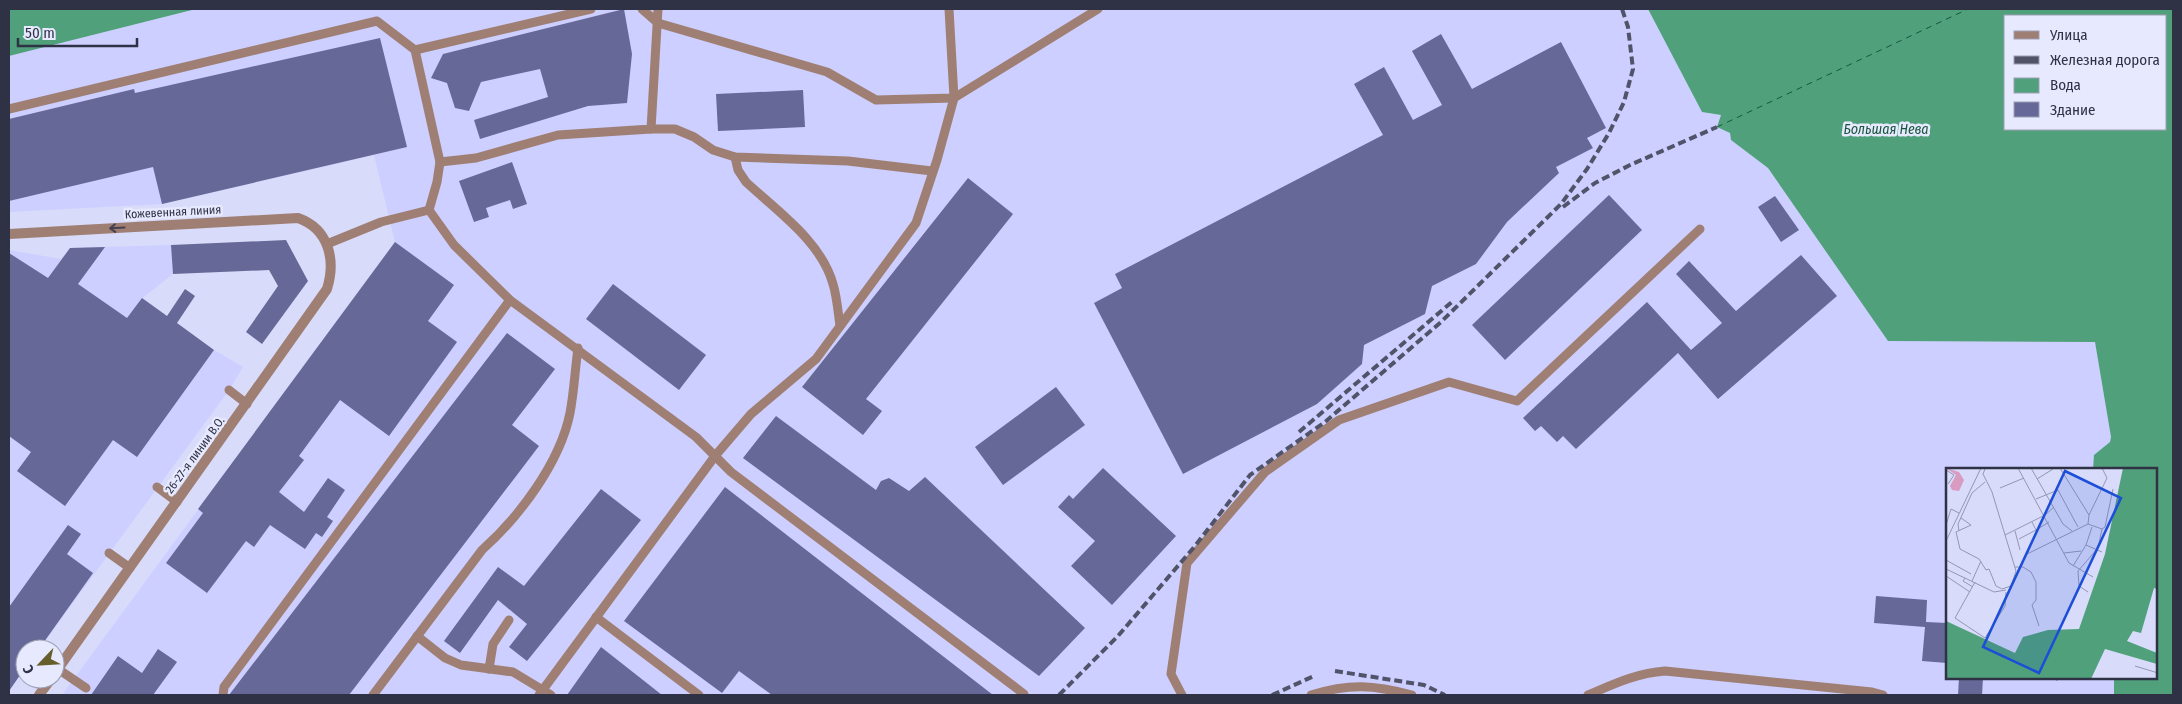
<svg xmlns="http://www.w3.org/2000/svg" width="2182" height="704" font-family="'Fira Sans Condensed',sans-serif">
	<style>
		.built { fill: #cccfff }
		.water { fill: #50a17b; fill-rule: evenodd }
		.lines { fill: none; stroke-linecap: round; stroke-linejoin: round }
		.ferry { stroke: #17563c; stroke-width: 1; stroke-dasharray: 6 5; stroke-linecap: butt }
		.building { fill: #666997 }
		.service { stroke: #9f7f73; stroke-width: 9 }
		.minor { stroke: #9f7f73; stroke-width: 10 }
		.rail { stroke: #515369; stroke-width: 4; stroke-dasharray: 8 4; stroke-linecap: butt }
		.oneway { stroke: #45414e }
		.labels { text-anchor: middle; stroke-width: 5; stroke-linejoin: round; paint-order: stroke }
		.street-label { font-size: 12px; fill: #2f3145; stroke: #e7e9fe }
		.water-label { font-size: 14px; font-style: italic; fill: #17563c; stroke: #e7e9fe }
		.inset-river { fill: none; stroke: #50a17b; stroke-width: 2.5 }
		.inset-road { fill: none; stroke: #9497b2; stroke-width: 1 }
		.view { fill: #1d4ed8; fill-opacity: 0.15; stroke: #1d4ed8; stroke-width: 2.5 }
		.inset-edge { fill: none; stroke: #2f3145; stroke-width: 2.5 }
	</style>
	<rect width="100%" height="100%" fill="#d8dbfa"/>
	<g class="built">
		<polygon points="196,9 1648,9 1702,112 1721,115 1717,127 1730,133 1731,140 1768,168 1888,341 2095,342 2111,437 2110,442 2093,463 2093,469 1947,469 1947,678 2114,678 2114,695 62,695 395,242 374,155 162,204 9,212 9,56"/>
		<polygon points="171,245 173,274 142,298 214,350 243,367 229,390 39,649 25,649 25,668 9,690 9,250 61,259 70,248"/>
	</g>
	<g class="water">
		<polygon points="9,9 196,9 9,56"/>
		<path d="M1648,9h525v686h-59v-17h42v-209h-63l1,-14 16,-13 1,-5 -16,-95 -207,-1 -120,-173 -37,-28 -1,-7 -13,-6 4,-12 -19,-3zM2006,16h160v113h-160z"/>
	</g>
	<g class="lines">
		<polyline class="ferry" points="1717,127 1968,9"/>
	</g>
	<g class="building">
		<polygon points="624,9 632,54 627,103 588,106 480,139 474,120 548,97 540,69 481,82 469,111 455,108 447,83 431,78 443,54"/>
		<polygon points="1441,34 1472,89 1561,42 1606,128 1587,138 1593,148 1556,167 1559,173 1507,222 1476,264 1432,286 1425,314 1364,345 1362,364 1317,404 1183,474 1094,303 1122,288 1115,274 1383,135 1354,84 1384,67 1413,120 1442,105 1412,51"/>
		<polygon points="380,38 407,147 162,204 153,167 9,201 9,119 134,89 135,93"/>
		<polygon points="803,90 805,127 718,131 716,94"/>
		<polygon points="512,162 527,204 513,209 510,200 486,208 489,217 474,222 459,181"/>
		<polygon points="968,178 1013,214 866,399 882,411 863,435 802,387"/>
		<polygon points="1609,195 1642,230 1505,360 1472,325"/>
		<polygon points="1775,196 1799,230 1781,242 1758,207"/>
		<polygon points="286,240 308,281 262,344 246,332 278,286 269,270 173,274 171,245"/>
		<polygon points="395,242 454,285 428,321 457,342 389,436 340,400 299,456 304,460 279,492 304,512 328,478 345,490 327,517 333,521 322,537 316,533 305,549 270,525 254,547 246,541 207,593 166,563 203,513 198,509"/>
		<polygon points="105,247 78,284 127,318 142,298 167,316 185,289 195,296 177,323 214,350 137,457 113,440 65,506 17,471 31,452 9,436 9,253 48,278 70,248"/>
		<polygon points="1801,255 1837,296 1718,399 1678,353 1576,449 1563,436 1557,442 1541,426 1535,431 1523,418 1647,302 1691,350 1722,323 1676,274 1689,261 1736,311"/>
		<polygon points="613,284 706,355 679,390 586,319"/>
		<polygon points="507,333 555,369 512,425 539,446 349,695 229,695"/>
		<polygon points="1056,387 1085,425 1003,485 975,447"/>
		<polygon points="776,416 876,490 881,481 889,478 909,491 925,477 1085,628 1039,676 743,458"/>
		<polygon points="1103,468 1176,536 1112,605 1071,566 1095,541 1058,507 1069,495 1073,499"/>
		<polygon points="725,487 993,695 772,695 739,671 722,693 624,621"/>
		<polygon points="601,489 641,520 527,661 509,647 527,624 498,600 460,653 444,641 498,567 524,586"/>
		<polygon points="68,525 81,534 67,554 93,573 39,649 25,649 25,668 9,691 9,607"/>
		<polygon points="1876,596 1927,600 1926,622 1947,623 1947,663 1922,661 1925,627 1874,623"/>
		<polygon points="601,647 662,695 567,695"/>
		<polygon points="158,649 177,662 153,695 91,695 118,656 142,673"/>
		<polygon points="1959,678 1983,678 1982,695 1958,695"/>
	</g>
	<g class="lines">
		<g class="service">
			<polyline points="642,9 658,23 827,72 876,100 954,98 1098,9"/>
			<polyline points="415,50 591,9"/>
			<polyline points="9,109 377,21 415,50 440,162 437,182 429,210"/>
			<polyline points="651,129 675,129 694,137 713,150 735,157 848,161 932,171"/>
			<path d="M735,157l3,13 8,12c31,29 75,59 87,102 4,13 5,28 7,42"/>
			<polyline points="440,162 476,158 558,135 651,129 658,9"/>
			<polyline points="327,244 381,222 429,210 454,245 510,300 696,437 731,472 1024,694"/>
			<polyline points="229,390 247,404"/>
			<polyline points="157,487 177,502"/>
			<polyline points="109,553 130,568"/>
			<polyline points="596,617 699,695"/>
			<polyline points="417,636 445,658 461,665 513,672 551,695"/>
			<polyline points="58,669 86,688"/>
			<polyline points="489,669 493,644 509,620"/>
			<polyline points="223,695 224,687 510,300"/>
			<path d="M373,695l109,-145c37,-33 78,-87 88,-137 4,-21 5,-43 8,-65"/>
			<polyline points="539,695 715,456 751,414 816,359 916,223 937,160 954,98 949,9"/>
			<polyline points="1182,695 1171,674 1187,563 1265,472 1339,420 1449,382 1517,401 1700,229"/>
			<path d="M1311,695c39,-12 63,-10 101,0"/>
			<path d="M1588,695c26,-11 49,-22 77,-24l207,21 11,3"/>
		</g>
		<g class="minor">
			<path d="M9,234l289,-16c31,11 38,42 29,71l-272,384"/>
			<polyline points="39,695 51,679"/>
		</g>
		<g class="rail">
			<polyline points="1563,207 1595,183 1630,165 1717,127"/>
			<polyline points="1299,432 1453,301"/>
			<polyline points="1335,671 1424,685 1445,695"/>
			<polyline points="1059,695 1118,636 1195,546 1250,475 1325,422 1441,322 1561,204 1587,169 1609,133 1624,102 1633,69 1628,27 1622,9"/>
			<polyline points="1272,695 1314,676"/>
		</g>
	</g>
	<defs><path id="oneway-shaft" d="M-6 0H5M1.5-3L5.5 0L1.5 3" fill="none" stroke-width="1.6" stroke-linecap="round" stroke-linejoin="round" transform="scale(1.25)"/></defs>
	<use class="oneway" href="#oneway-shaft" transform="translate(117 228) rotate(177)"/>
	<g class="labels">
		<g class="street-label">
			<text transform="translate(173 212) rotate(-3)" y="4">Кожевенная линия</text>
			<text transform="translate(195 455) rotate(-54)" y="4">26-27-я линии В.О.</text>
		</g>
		<g class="water-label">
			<text x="1886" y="134">Большая Нева</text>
		</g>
	</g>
	<g transform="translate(1946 468)">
		<rect width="211" height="211" fill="#d8dbfa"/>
		<path d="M0,0l13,4 5,8 -5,11 -7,-1 -2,-4 6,-11z" fill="#d89bc1"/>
		<path d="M177,0h34v121l-3,-1 -13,45 -8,-2 -6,10 30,12v11l-52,-15 -14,30h-145v-58l69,32 8,-16 25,-7 31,-1 26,-75z" fill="#50a17b"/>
		<path class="inset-river" d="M101,163v49M110,212l38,-35 29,-54 17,-42 14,-81"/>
		<path class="inset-road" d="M72,0l51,95 24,14M85,0l32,56 9,7M114,0l29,47M0,2l8,5 -6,9M91,11l16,-10M54,20l24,-10M90,31l22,-9 20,37M143,47l18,-37 -5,-10M15,50l10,7 -15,7 4,17 19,10 7,11 3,-1 7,17 6,3 9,-3 5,-15 -24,-79 -9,-18 2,-5M86,54l4,8 13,-8M142,56l14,5 3,-2 8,-38M0,57l5,-16 8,4M146,59l-6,18 16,7M13,63l-1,-7 14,-31 13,-11M69,63l5,19M59,67l40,-20 9,-8M73,71l17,-9M0,73l35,-73M118,85l17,-2M81,86l61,-30 1,-9M0,92l25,14M127,98l13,-21M69,99h8l8,5 5,10v18l-4,5 7,21M0,101l48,23 12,-2M0,108l24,16M19,110l-2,3 10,6M26,113l9,-20M29,114l-20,36 30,20 20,-32 1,-14M142,124l-9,-6 -1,-15 20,-23 4,-19M189,198l23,7"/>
		<path class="view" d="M119,3l56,27 -82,175 -56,-26z"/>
		<rect width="211" height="211" class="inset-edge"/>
	</g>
	<rect width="2182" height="704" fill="none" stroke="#2f3145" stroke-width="20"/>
	<rect x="2004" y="15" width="162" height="115" fill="#e7e9fe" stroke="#9d9fb4"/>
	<rect x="2014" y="31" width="25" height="8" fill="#9f7f73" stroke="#9d9fb4"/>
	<text x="2050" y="40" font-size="15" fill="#2f3145">Улица</text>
	<rect x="2014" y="56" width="25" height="8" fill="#515369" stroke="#9d9fb4"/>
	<text x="2050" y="65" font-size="15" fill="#2f3145">Железная дорога</text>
	<rect x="2014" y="78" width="25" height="15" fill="#50a17b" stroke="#9d9fb4"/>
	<text x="2050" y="90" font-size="15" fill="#2f3145">Вода</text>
	<rect x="2014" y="102" width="25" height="15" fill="#666997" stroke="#9d9fb4"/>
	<text x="2050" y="115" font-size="15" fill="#2f3145">Здание</text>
	<g transform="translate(40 664) rotate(245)"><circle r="24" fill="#e7e9fe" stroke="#9d9fb4"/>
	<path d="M0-4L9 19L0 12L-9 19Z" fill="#665f2c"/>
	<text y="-8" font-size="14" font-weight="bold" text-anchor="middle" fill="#2f3145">С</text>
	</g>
	<path d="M18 38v8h119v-8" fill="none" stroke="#2f3145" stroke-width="2.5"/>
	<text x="25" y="38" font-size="15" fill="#2f3145" stroke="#e7e9fe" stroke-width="4" paint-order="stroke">50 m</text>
</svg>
